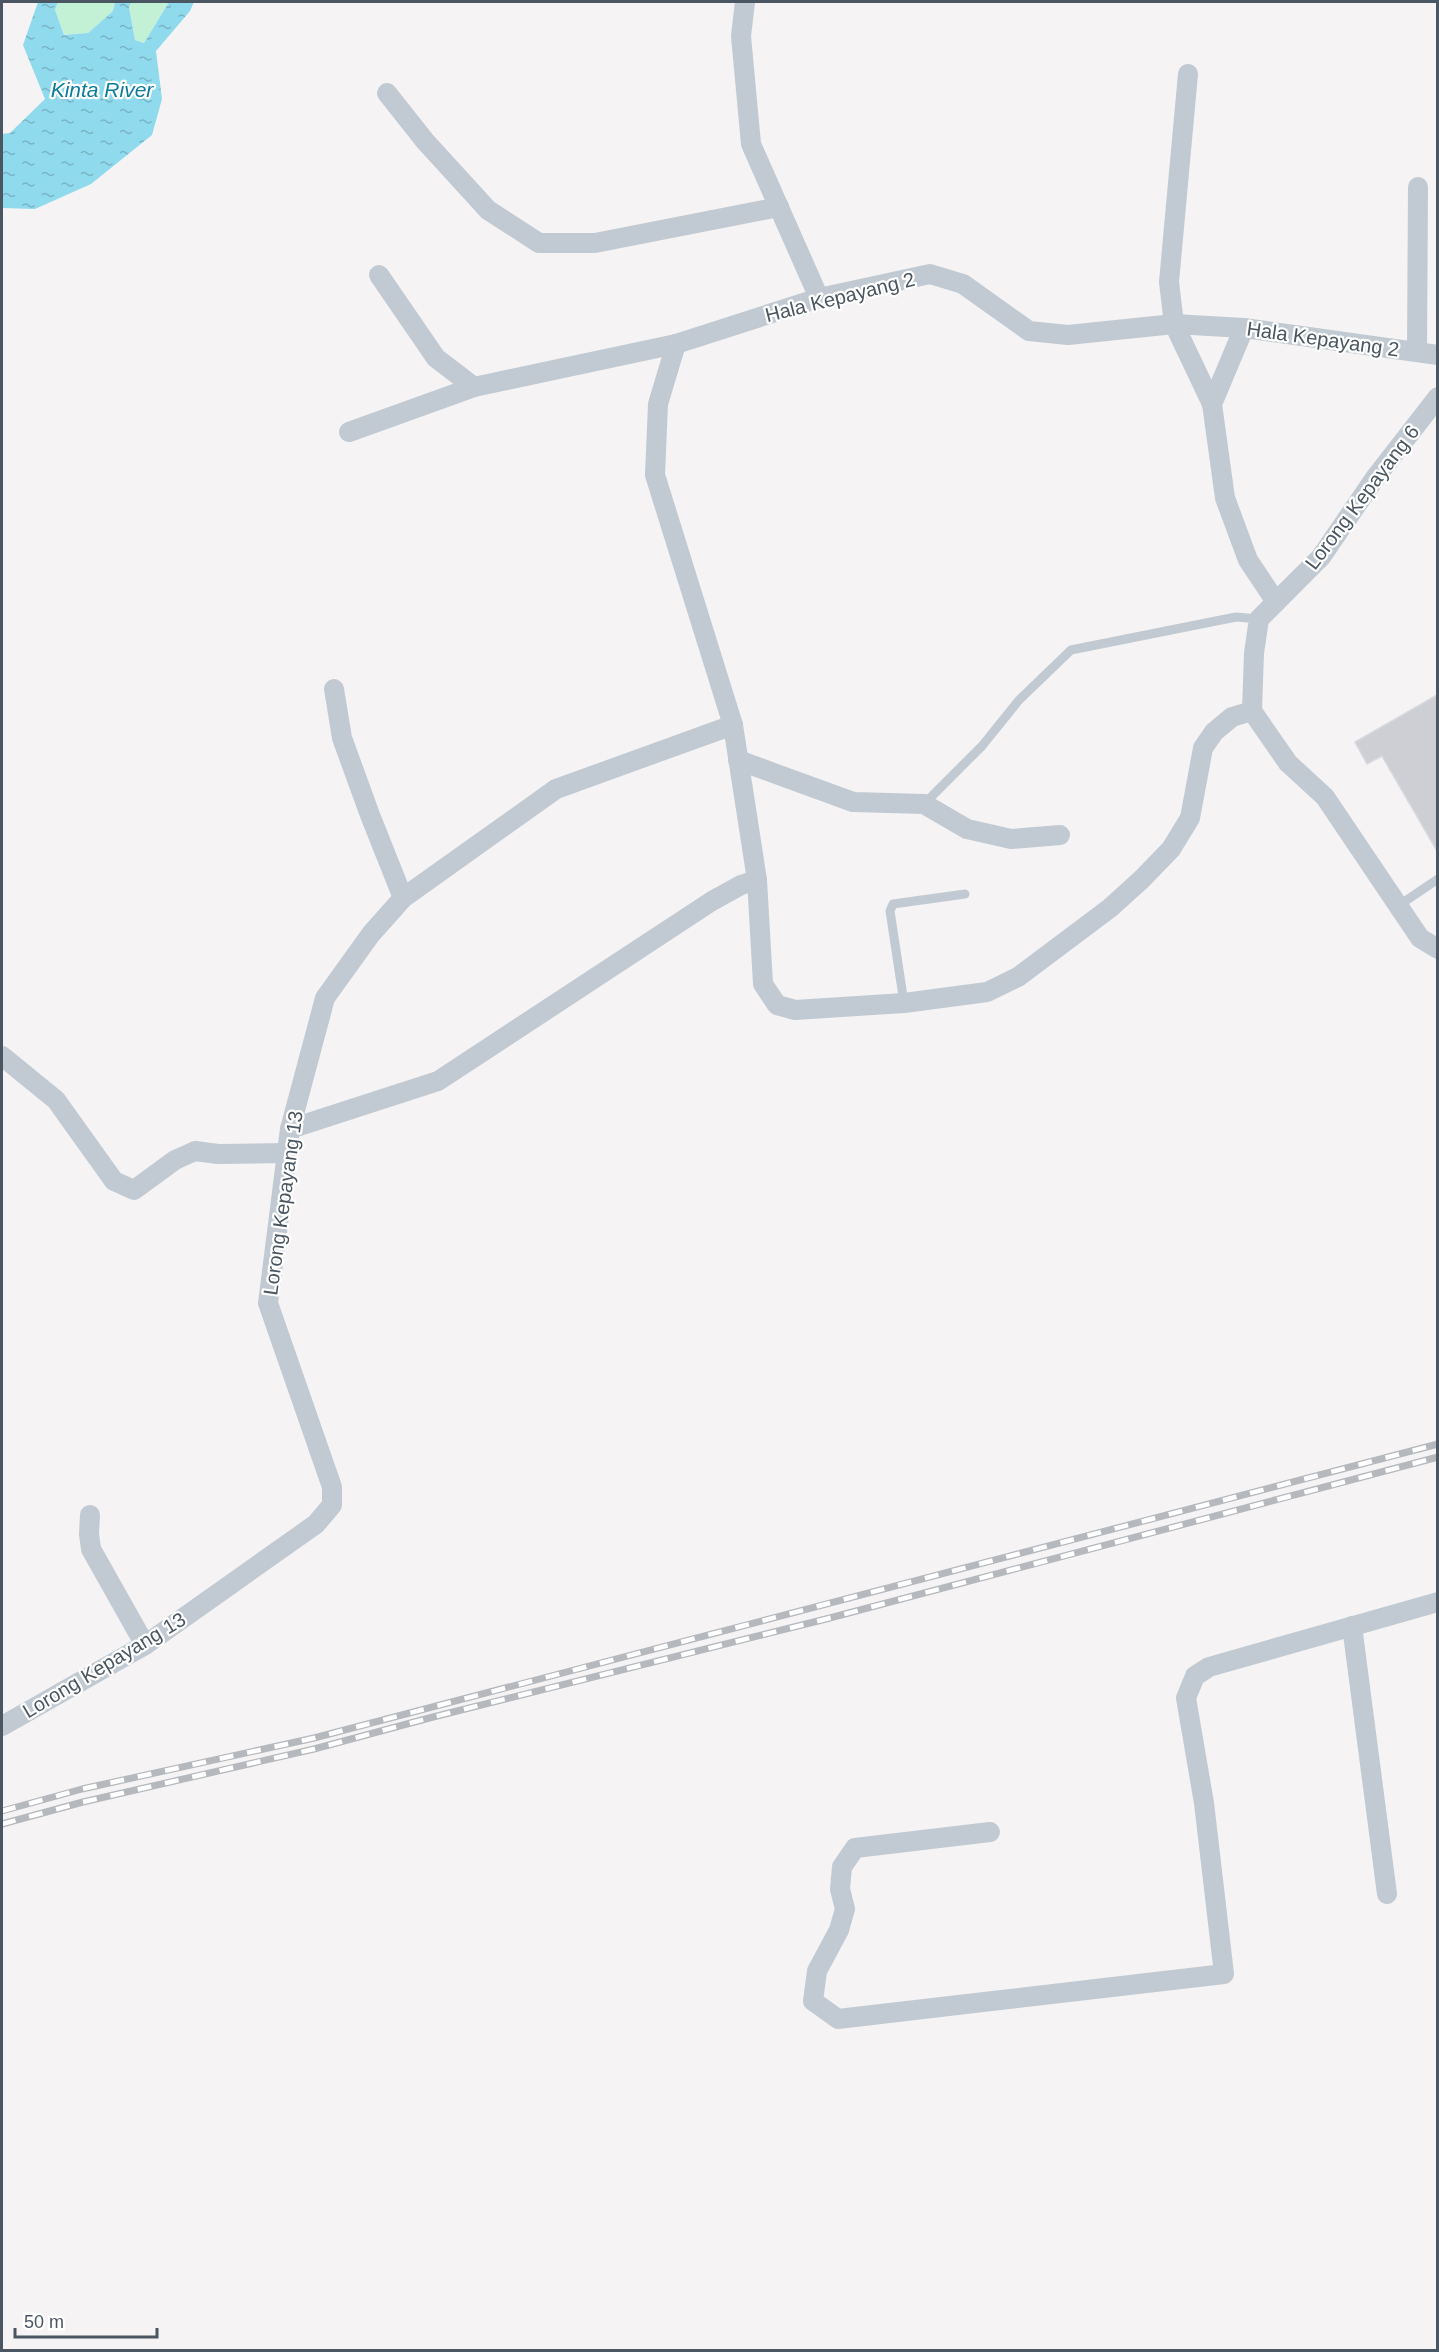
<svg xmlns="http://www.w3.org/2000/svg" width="1439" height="2352" font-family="Arial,sans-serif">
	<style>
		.green { fill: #c3f1d5 }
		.water { fill: url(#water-ripples) }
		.building { fill: #cdcfd5; stroke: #d7d9de; stroke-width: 1.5 }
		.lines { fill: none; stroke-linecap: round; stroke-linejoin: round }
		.service { stroke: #c1cad2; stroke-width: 9 }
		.minor { stroke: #c1cad2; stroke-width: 20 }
		.rail-casing { stroke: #b5b8bd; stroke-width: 7 }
		.rail { stroke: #fff; stroke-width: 4.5; stroke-dasharray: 14; stroke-linecap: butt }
		.labels { text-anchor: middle; stroke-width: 4.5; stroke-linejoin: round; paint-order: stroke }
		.street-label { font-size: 20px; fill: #4a5661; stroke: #fff }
		.water-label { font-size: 21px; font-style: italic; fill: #0c7c9b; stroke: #fff }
	</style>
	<defs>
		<pattern id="water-ripples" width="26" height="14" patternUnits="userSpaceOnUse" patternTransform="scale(1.5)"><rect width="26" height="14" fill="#90daee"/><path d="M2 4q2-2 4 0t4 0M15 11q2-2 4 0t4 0" fill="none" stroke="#78b4c4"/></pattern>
	</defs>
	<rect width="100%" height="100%" fill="#f5f3f3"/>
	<g class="green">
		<polygon points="58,2 115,2 113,11 88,33 64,35 55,10"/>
		<polygon points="131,2 169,2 144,43 135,40 129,6"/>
	</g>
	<polygon class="water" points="38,2 58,2 55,10 64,35 88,33 113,11 115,2 131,2 129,7 135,40 144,43 169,2 194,2 190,11 156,51 162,99 152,135 91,184 35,209 2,208 2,134 10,133 45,99 23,45"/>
	<polygon class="building" points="1437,695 1437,851 1382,756 1367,764 1355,742"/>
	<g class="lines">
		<g class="service">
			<polyline points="924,804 982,746 1019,700 1071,650 1236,617 1259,619"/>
			<polyline points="1398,906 1438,879"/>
			<polyline points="904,1003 890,911 893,904 965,894"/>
		</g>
		<g class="minor">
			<polyline points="745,2 741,36 751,144 819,298"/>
			<polyline points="1188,74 1169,282 1174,324 1212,404"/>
			<polyline points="387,93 425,141 488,210 539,243 595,243 779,207"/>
			<polyline points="379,275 436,358 474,387"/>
			<polyline points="1244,328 1212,404 1225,498 1248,560 1276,602"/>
			<polyline points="676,344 658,404 655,475 733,725 757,880 763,984 777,1005 795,1010 904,1003 987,992 1018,977 1110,908 1142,879 1171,849 1190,818 1203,748 1214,732 1232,717 1252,711"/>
			<polyline points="1417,352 1418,187"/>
			<polyline points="1438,397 1375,478 1321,557 1259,619 1254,653 1252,711 1288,763 1325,797 1420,938 1438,949"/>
			<polyline points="349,432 474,387 676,344 819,298 930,274 963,284 1029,331 1068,335 1174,324 1244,328 1438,355"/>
			<polyline points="334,689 342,738 370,815 403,898"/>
			<polyline points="738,760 853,802 924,804 967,829 1011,839 1060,835"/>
			<polyline points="2,1056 56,1100 114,1181 134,1190 175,1160 195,1151 218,1154 287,1153"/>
			<polyline points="290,1129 438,1081 712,901 741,885 757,880"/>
			<polyline points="90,1515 89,1534 91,1549 145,1645"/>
			<polyline points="1352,1626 1387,1894"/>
			<polyline points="2,1726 145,1645 316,1524 332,1505 332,1487 268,1303 290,1129 325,998 371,934 403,898 556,789 733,725"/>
			<polyline points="990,1832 855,1848 842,1867 840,1889 845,1909 839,1930 817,1971 813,2001 838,2019 1224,1974 1204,1803 1186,1698 1195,1676 1209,1667 1438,1602"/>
		</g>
		<defs>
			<g id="rail">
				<polyline points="2,1811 82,1789 314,1738 1438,1444"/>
				<polyline points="2,1824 83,1802 314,1749 433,1717 826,1619 1438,1457"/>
			</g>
		</defs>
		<use href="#rail" class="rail-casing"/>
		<use href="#rail" class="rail"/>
	</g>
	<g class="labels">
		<g class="street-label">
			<text transform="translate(840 297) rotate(-14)" y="7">Hala Kepayang 2</text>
			<text transform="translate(1323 339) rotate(8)" y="7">Hala Kepayang 2</text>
			<text transform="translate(1362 497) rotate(-53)" y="7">Lorong Kepayang 6</text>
			<text transform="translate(283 1203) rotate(-82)" y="7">Lorong Kepayang 13</text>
			<text transform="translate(104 1665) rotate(-31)" y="7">Lorong Kepayang 13</text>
		</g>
		<g class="water-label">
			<text x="102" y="97">Kinta River</text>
		</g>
	</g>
	<rect width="1439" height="2352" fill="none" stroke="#4a5661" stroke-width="6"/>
	<path d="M15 2328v9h142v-9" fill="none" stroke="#4a5661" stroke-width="3"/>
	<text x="24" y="2328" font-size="18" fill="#4a5661" stroke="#ffffff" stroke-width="4.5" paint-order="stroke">50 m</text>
</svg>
